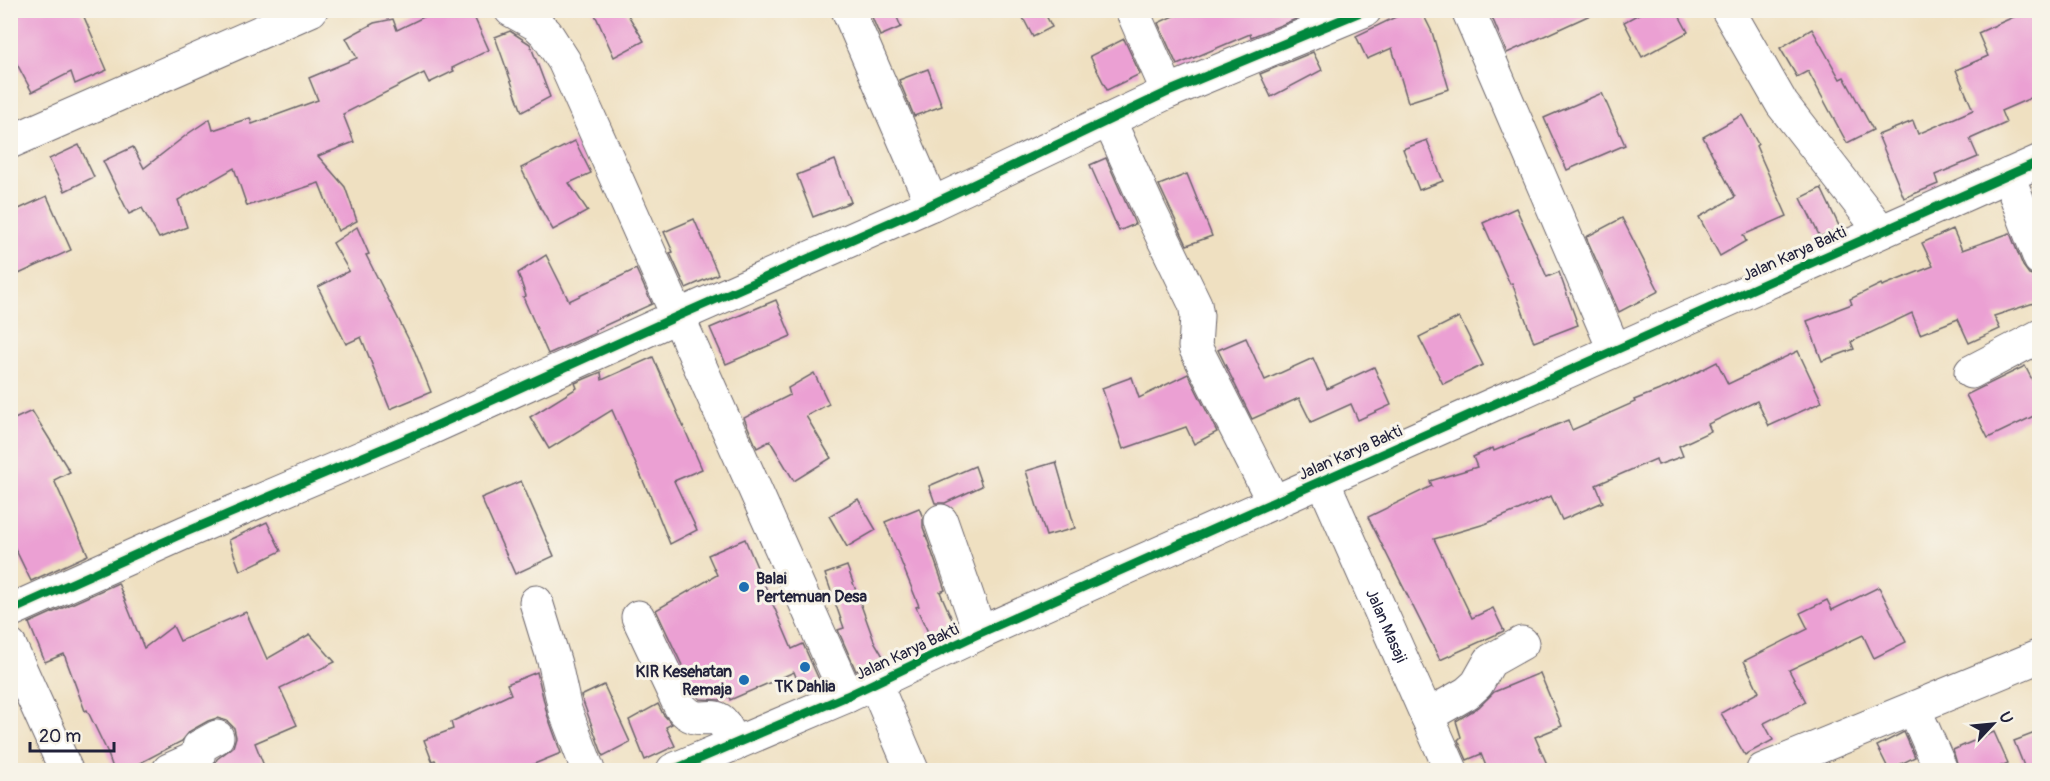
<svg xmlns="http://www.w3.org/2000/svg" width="2050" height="781" font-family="Pangolin,sans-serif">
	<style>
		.building { fill: #eba0d3 }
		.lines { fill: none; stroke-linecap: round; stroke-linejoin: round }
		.minor-casing { stroke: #6a646a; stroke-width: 35 }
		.major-casing { stroke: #6a646a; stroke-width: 35 }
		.minor { stroke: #fff; stroke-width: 33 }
		.major { stroke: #fff; stroke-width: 33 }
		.cycleway-casing { stroke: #f7f3e8; stroke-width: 13 }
		.cycleway { stroke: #00873e; stroke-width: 9 }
		.poi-dot { fill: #1f6fb2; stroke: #f7f3e8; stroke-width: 2 }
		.labels { text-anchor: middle; stroke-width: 6; stroke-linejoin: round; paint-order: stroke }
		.street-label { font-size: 16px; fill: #22223b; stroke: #f7f3e8 }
		.poi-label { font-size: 16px; font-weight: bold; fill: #22223b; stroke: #f7f3e8; text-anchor: start }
	</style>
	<rect width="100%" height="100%" fill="#f7f3e8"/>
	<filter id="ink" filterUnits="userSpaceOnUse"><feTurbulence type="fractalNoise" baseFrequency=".0167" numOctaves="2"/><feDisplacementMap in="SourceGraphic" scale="12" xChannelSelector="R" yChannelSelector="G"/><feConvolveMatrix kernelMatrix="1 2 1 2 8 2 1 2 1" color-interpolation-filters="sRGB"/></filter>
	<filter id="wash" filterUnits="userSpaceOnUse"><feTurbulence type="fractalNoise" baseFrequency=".008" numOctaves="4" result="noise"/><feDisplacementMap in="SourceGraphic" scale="24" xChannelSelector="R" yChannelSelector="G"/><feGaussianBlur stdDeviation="1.35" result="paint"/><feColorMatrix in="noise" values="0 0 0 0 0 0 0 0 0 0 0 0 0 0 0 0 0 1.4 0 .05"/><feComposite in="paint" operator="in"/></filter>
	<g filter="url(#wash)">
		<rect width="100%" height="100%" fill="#efe0c1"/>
		<g id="blocks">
			<g class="building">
				<polygon points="10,10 81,10 107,70 75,84 71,72 32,92 10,51"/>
				<polygon points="438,10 471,10 489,50 452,68 454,71 429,83 424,73 343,114 354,142 318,156 345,187 357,221 338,231 319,183 247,206 234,168 178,200 187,227 159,238 142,208 129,214 103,161 133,147 144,168 189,133 210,119 213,130 250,118 252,124 318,100 309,78 357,58 346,38 374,23 393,19 397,30"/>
				<polygon points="593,10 625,10 644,41 614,57"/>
				<polygon points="869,10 894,10 901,27 880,36"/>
				<polygon points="1019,10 1043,10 1052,27 1033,37"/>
				<polygon points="1186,10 1304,10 1294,15 1296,19 1251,37 1250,34 1177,65 1158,23"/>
				<polygon points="1410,10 1421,10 1432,32 1449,89 1408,102 1392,48 1367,59 1356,36"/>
				<polygon points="1489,10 1601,10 1507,53"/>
				<polygon points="1646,10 1676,10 1688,32 1642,57 1624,22"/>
				<polygon points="2029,10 2040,10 2040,94 2001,111 2006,123 1970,139 1978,157 1935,175 1938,184 1904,198 1878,135 1913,121 1918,134 1973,110 1956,70 1988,56 1978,33"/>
				<polygon points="1812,29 1840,79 1844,77 1873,130 1847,143 1808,71 1797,77 1780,48"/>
				<polygon points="510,31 530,44 550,97 522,112 495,37"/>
				<polygon points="1124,39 1140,74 1107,90 1090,56"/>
				<polygon points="1313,52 1322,70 1271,97 1260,74"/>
				<polygon points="928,69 942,106 914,116 899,80"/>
				<polygon points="1602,93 1625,145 1567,170 1544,118"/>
				<polygon points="1742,115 1758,144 1756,146 1787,216 1743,235 1746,241 1720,256 1699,217 1735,197 1703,137"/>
				<polygon points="1427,140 1443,181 1419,190 1403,149"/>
				<polygon points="575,141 591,173 569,183 588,211 553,230 542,211 521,168"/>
				<polygon points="79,145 94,177 65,191 49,159"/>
				<polygon points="1106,158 1135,224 1119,231 1090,165"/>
				<polygon points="835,160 851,202 813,217 797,175"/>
				<polygon points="1187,174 1212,236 1187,245 1159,185"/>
				<polygon points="1821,188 1840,228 1820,237 1801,198"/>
				<polygon points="47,196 71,250 10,278 10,213"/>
				<polygon points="1516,208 1547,277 1559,272 1578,325 1534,342 1512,283 1510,284 1483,223"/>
				<polygon points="1622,218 1659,291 1619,312 1586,237"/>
				<polygon points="694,219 718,274 686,288 670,253 673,252 664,232"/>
				<polygon points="357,227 369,254 366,255 415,352 431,392 390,409 361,337 346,344 318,287 349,271 333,243"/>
				<polygon points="1953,229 1962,250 2010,233 2023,266 2029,274 2040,277 2040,301 1994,316 2000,329 1969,343 1958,319 1920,334 1912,313 1851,342 1854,349 1822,361 1807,321 1852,304 1850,299 1881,284 1882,286 1933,266 1922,243"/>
				<polygon points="546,255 569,301 636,269 652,304 595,330 595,333 548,354 523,297 526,296 518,273"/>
				<polygon points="776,300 791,336 726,364 710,328"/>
				<polygon points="1459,317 1483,365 1443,384 1419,337"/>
				<polygon points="1246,338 1265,380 1313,358 1327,389 1374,367 1391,405 1358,420 1351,404 1311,422 1299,398 1252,419 1218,350"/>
				<polygon points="1798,351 1822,402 1769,426 1757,401 1708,424 1711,431 1679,446 1683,456 1658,465 1656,459 1596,485 1603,502 1562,520 1551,496 1485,524 1434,539 1472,618 1493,608 1504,631 1440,660 1368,517 1432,486 1430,481 1477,467 1473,457 1493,448 1494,451 1568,420 1572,430 1635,402 1634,400 1670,386 1717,362 1728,384"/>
				<polygon points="653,357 702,469 674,481 697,530 670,544 649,492 648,492 612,410 549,449 530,417 577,388 575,383 601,372 602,380"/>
				<polygon points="2025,366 2040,395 2040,413 1988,438 1966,395"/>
				<polygon points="814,373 829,404 806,416 831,458 794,481 770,441 757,448 744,418 790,395 788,388"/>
				<polygon points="1188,374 1217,432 1194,444 1186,427 1123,449 1102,388 1132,377 1139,398"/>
				<polygon points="32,411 70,472 54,480 88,555 31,581 10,538 10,421"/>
				<polygon points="1056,462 1075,528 1046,536 1026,471"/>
				<polygon points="975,466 982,486 945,503 935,503 929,486"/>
				<polygon points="521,481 554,556 515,574 481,498"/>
				<polygon points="858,499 876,530 847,547 829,516"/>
				<polygon points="919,508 923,518 923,527 945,590 940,592 954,624 930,636 916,607 919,606 885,522"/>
				<polygon points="267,522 281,551 240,571 229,540"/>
				<polygon points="745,539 792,649 803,644 821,684 802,692 794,672 730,700 729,696 720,700 700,699 696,695 656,610 717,575 708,555"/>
				<polygon points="847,566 874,641 884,658 856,671 838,630 844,628 825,574"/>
				<polygon points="118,583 144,648 173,626 180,641 246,612 267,659 310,634 335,662 280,688 297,725 255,743 266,771 217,771 215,764 217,759 233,747 236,737 234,728 227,721 217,718 208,721 190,731 182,741 125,771 114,771 107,751 87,710 85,711 64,654 45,662 29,623"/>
				<polygon points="1879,587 1906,642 1874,658 1863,635 1789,670 1806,702 1764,723 1773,740 1745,755 1721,713 1759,692 1744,661 1808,629 1800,613 1827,600 1832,610"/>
				<polygon points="537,672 547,714 561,753 517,771 441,771 435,760 432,761 424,740 453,729 451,722 511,694 507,684"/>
				<polygon points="1540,673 1562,726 1535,737 1550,771 1488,771 1481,754 1467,760 1458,740 1461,737 1456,721 1479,707 1494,692"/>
				<polygon points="604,685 630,742 603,756 581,696"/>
				<polygon points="658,704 663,714 672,724 666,727 675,746 645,760 629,720"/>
				<polygon points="2040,731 2040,771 2026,771 2014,741"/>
				<polygon points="1904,732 1915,757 1889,770 1877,746"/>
				<polygon points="1994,732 2008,763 1990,771 1959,771 1953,750"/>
			</g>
		</g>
	</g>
	<g filter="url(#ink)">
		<use href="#blocks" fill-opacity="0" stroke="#6a646a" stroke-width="1.5"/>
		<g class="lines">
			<defs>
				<g id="minor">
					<polyline points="511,10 536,24 546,33 564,61 847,696"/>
					<polyline points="848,10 932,204"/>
					<polyline points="1132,10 1168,92"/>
					<polyline points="1468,10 1614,349"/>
					<polyline points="1728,10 1782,104 1881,231"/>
					<polyline points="1109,120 1150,211 1195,304 1197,316 1195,347 1274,503"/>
					<polyline points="10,142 311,10"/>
					<polyline points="2008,175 2040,259"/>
					<polyline points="1971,372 2040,336"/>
					<path id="s1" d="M1323,481l128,289"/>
					<polyline points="941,521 980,633"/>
					<polyline points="536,602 555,664 565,710 588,770"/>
					<polyline points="10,611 186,532 422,432 678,316 932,204 1168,92 1365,10"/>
					<path d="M638,617l42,89c18,23 32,3 43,17 5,6 8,15 11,22"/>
					<polyline points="875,683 912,770"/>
					<polyline points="1914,708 1941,770"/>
					<polyline points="1427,716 1467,693 1477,684 1490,661 1522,643"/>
					<polyline points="169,770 198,757 199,747 217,737"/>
					<polyline points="673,770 847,696 980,633 2040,161"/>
					<polyline points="1763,770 2040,656"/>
				</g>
				<polyline id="major" points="10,646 66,770"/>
			</defs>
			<use href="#minor" class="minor-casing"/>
			<use href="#major" class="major-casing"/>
			<use href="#minor" class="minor"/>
			<use href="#major" class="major"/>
			<defs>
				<g id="cycleway">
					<polyline points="10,611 186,532 422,432 678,316 932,204 1168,92 1365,10"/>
					<polyline points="673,770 847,696 980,633 2040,161"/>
				</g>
			</defs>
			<use href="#cycleway" class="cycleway-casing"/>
			<use href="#cycleway" class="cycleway"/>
		</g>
	</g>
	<g class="poi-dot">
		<circle cx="744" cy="587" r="6"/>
		<circle cx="805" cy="667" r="6"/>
		<circle cx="744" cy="680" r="6"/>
	</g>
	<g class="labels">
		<g class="street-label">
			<text transform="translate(1794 253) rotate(-24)" y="6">Jalan Karya Bakti</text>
			<text transform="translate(1350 452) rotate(-24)" y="6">Jalan Karya Bakti</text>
			<text dy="6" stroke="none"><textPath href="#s1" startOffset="158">Jalan Masaji</textPath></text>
			<text transform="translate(907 651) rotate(-25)" y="6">Jalan Karya Bakti</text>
		</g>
		<g class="poi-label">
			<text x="756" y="584">Balai<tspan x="756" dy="18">Pertemuan Desa</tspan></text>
			<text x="732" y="677" text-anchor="end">KIR Kesehatan<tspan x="732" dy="18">Remaja</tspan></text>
			<text x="805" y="692" text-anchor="middle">TK Dahlia</text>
		</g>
	</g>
	<rect width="2050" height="781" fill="none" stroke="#f7f3e8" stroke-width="36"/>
	<g transform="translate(1993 724) rotate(64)" stroke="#f7f3e8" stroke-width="4.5" paint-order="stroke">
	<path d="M0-4.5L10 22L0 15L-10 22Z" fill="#22223b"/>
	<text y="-9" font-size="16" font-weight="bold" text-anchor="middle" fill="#22223b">U</text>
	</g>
	<path d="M30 742v9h84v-9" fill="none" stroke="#22223b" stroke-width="3"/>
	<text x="39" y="742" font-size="18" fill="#22223b" stroke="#f7f3e8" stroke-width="4.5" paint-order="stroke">20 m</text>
</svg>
